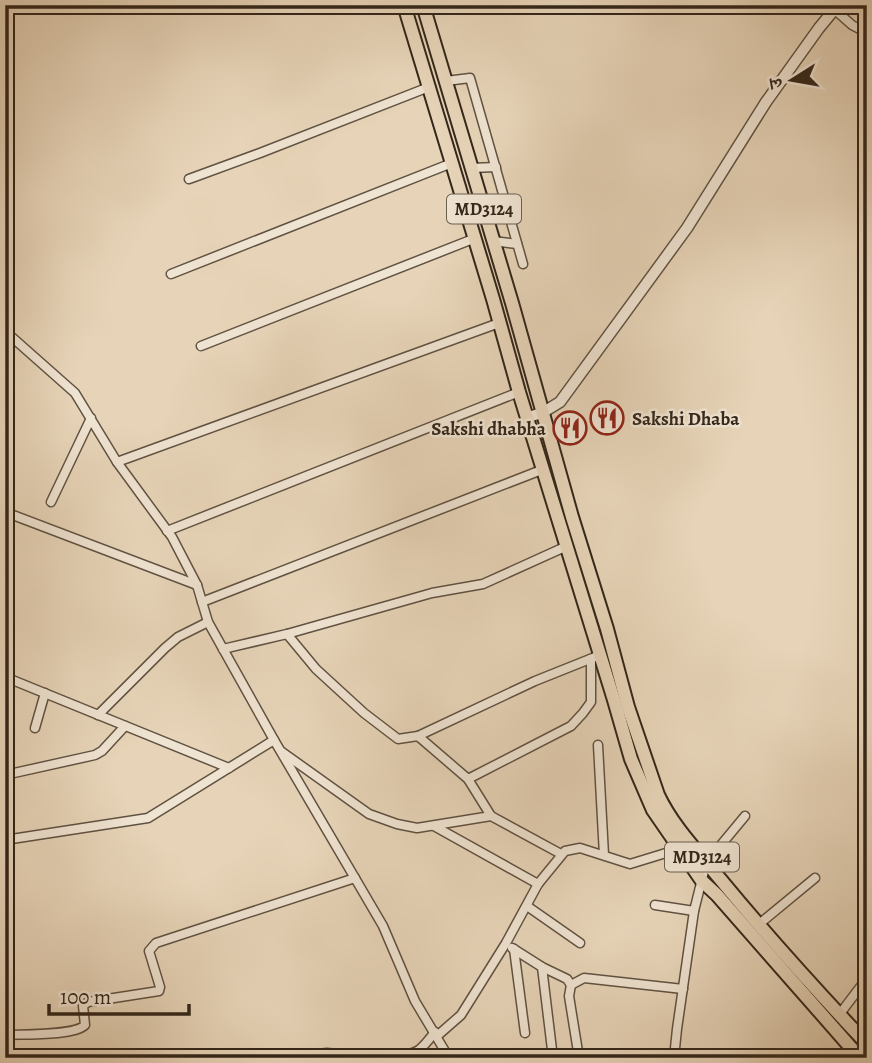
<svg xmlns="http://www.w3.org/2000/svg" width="872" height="1063" font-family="Alegreya,'Noto Serif Devanagari',serif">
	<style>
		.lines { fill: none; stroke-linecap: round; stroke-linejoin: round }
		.minor-casing { stroke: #605242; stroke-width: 11 }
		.tertiary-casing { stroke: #605242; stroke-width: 13 }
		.primary-casing { stroke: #33261a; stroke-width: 16 }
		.minor { stroke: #efe3d1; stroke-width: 8 }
		.tertiary { stroke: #efe3d1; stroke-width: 10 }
		.primary { stroke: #e7d4b8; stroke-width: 12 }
		.labels { text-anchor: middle; stroke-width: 5; stroke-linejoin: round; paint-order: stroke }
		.shield { fill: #efe3d1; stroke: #6b5f51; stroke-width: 2 }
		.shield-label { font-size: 18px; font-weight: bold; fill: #33261a }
		.poi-label { font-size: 19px; font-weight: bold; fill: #33261a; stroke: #efe3d1; text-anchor: start }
	</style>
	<rect width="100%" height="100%" fill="#e7d4b8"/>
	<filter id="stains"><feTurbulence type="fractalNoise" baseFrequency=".00286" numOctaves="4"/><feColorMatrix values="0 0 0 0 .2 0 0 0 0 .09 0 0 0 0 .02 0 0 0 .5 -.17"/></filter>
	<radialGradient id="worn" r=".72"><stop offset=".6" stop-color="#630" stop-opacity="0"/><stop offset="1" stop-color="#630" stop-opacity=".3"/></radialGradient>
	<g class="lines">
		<defs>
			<g id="minor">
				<polyline points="835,10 852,25 867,33"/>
				<polyline points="446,81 470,78 523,264"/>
				<polyline points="471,168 496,167"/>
				<polyline points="189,179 260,153 429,87"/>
				<polyline points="493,241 517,244"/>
				<polyline points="171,274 452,163"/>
				<polyline points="5,331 75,393 117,462 172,537 197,585 208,622 274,740 383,926 415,1001 449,1058"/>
				<polyline points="201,346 473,239"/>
				<polyline points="117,462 499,323"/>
				<polyline points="51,502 91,418"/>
				<polyline points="5,512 197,585"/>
				<polyline points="167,531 519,392"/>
				<polyline points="202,602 544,469"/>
				<polyline points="287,634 432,593 483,584 567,546"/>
				<polyline points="223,649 287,634 316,669 364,713 398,739 418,736 468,779 491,816 561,854"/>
				<polyline points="5,677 229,768"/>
				<polyline points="98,715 165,648 178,637 208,622"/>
				<polyline points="35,728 45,693"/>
				<polyline points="418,736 535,681 600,655"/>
				<polyline points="598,745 604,855"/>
				<polyline points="282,752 369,814 397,824 417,828 491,816"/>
				<polyline points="5,775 95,755 102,751 125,726"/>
				<polyline points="468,779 571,726 583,713 591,702 591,659"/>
				<polyline points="434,826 538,884"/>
				<polyline points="5,840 148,818 274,740"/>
				<polyline points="655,905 694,911"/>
				<polyline points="527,906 580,943"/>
				<polyline points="758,925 815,878"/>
				<polyline points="512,948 542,967 567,979 571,985"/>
				<polyline points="514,949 525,1033"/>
				<polyline points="542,967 553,1058"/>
				<polyline points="839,1015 864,982 867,981"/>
				<path d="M5,1035c18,-1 69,1 80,-10l-2,-19 5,-4 71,-11 1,-4 -11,-36 7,-8 199,-65"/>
				<polyline points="437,1036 461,1015 506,943 538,884 565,851 580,848 630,864 679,849"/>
				<path d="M317,1058l1,-4 9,-1c21,1 77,9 93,-4 6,-5 10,-11 15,-17"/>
				<polyline points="579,1058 569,996 571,985 584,978 683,989"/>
				<polyline points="674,1058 677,1029 694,911 706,863 745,816"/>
			</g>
			<polyline id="tertiary" points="528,417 542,413 560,402 687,228 766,102 819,28 838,5"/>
			<g id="primary">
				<polyline points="404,5 493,299 519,392 614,700 631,759 653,810 702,881 717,895 860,1058"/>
				<path d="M423,5l89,298 60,214 35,112 21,78 30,88c15,32 41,58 63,85 47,57 96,111 146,164"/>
			</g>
		</defs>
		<use href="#minor" class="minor-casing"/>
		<use href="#tertiary" class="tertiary-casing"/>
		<use href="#primary" class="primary-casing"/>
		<use href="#minor" class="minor"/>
		<use href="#tertiary" class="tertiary"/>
		<use href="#primary" class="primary"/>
	</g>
	<defs>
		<symbol id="restaurant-ring" viewBox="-11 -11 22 22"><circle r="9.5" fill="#efe3d1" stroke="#8f2418" stroke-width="1.5"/><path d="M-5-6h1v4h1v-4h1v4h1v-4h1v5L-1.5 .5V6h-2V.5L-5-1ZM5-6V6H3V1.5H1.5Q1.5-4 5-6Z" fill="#8f2418"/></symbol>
	</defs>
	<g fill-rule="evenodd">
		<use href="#restaurant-ring" x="588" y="399" width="38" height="38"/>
		<use href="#restaurant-ring" x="551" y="409" width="38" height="38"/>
	</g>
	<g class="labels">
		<g class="shield">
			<rect x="447" y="194.5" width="74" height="29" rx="5"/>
			<rect x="665" y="842.5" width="74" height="29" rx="5"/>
		</g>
		<g class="shield-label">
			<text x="484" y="215">MD3124</text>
			<text x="702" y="863">MD3124</text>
		</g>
		<g class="poi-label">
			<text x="632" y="425">Sakshi Dhaba</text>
			<text x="546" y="435" text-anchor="end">Sakshi dhabha</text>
		</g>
	</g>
	<rect width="872" height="1063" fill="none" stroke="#e7d4b8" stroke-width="28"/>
	<rect x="7" y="7" width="858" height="1049" fill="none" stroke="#33261a" stroke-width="3.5"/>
	<rect x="14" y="14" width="844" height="1035" fill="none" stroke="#33261a" stroke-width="2"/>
	<g transform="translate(792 80) rotate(259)" stroke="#efe3d1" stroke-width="5" paint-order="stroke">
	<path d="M0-5L12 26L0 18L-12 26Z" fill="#33261a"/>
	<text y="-10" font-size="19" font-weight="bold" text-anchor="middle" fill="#33261a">उ</text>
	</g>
	<path d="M49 1004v10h140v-10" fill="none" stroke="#33261a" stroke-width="3.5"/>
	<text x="60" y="1004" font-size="21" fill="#33261a" stroke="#efe3d1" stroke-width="5" paint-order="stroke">100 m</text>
	<rect width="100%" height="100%" filter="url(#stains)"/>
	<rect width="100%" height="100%" fill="url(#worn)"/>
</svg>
